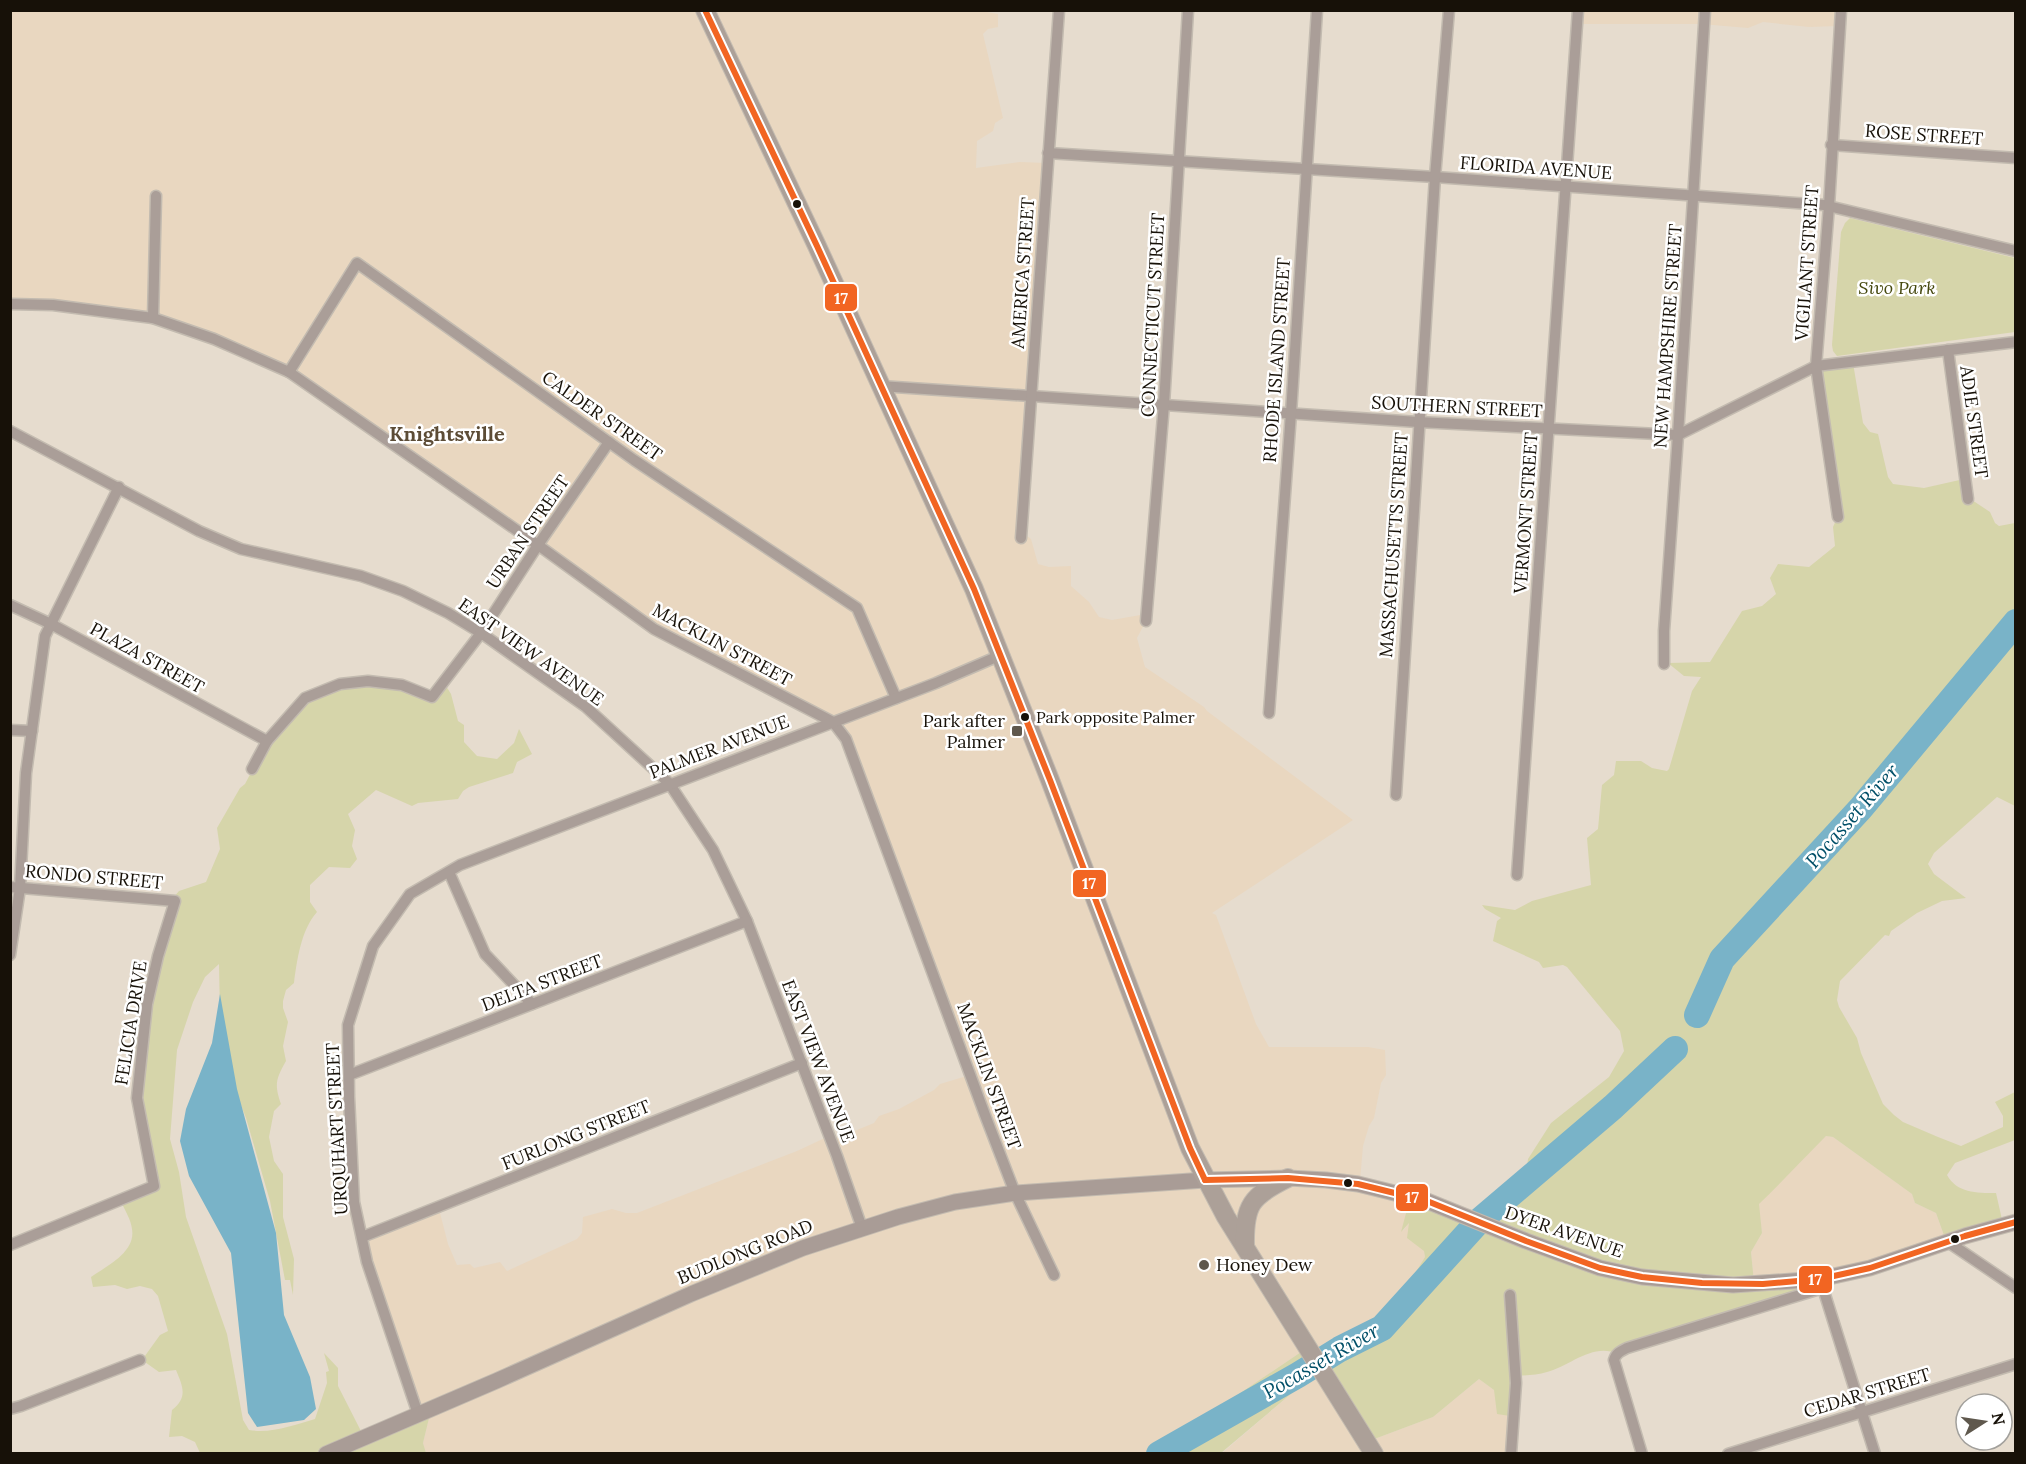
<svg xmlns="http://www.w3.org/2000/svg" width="2026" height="1464" font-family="Lora,serif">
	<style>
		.built { fill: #e9d7c0 }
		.green { fill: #d6d5aa }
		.water { fill: #79b3c8 }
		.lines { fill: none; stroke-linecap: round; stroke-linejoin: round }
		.river { stroke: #79b3c8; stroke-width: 26 }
		.minor-casing { stroke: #c3bbb0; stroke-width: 13 }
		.secondary-casing { stroke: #c3bbb0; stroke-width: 17 }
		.primary-casing { stroke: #c3bbb0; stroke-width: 20 }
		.minor { stroke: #aa9e98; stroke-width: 10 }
		.secondary { stroke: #a99c96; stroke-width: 15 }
		.primary { stroke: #aca098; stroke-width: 18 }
		.bus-1-casing { stroke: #fff; stroke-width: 10 }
		.bus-1 { stroke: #f26522; stroke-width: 6 }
		.bus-dot { fill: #171108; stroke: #fff; stroke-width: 2 }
		.poi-dot { fill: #5f584d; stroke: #fff; stroke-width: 2 }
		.labels { text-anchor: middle; stroke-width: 5; stroke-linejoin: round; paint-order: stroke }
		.bus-label { font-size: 16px; fill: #171108; stroke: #fff; text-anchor: start }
		.street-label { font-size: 18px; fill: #171108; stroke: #fff }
		.park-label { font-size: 18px; font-style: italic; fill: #46490f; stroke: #fff }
		.poi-label { font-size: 18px; fill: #171108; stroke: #fff; text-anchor: end }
		.neighbourhood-label { font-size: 20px; font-weight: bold; fill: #5c4c36; stroke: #fff }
		.water-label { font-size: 20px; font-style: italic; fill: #014f68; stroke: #fff }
		.line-badge { stroke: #fff; stroke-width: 2 }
		.badge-label { font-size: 16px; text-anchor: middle; font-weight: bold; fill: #fff }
	</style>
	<rect width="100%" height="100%" fill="#e6dcce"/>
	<g class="built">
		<polygon points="976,10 998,14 998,27 988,29 983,34 1003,118 995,123 993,131 977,141 976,168 1020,162 1046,163 1022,532 1031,539 1038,564 1049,567 1071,566 1071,586 1089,602 1099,617 1112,620 1146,614 1147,619 1137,638 1145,667 1204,707 1207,711 1353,820 1212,913 1216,915 1256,1024 1269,1047 1368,1047 1385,1050 1386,1075 1381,1083 1374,1118 1369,1126 1363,1146 1360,1181 1409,1202 1403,1231 1410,1221 1424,1251 1425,1257 1391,1312 1384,1339 1355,1344 1343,1337 1311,1356 1304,1350 1150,1453 426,1453 423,1443 431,1410 421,1414 363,1238 439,1209 448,1244 457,1265 470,1264 474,1268 500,1262 507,1271 577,1239 582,1233 583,1217 612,1209 626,1213 637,1213 797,1151 829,1136 835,1139 874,1123 879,1116 899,1109 934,1090 940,1084 970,1075 837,723 660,633 293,374 138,314 11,304 11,11"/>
		<polygon points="1580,11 1842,11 1838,26 1809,27 1763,22 1748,28 1701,24 1581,24"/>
		<polygon points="1826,1136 1833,1137 1912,1194 1915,1203 1936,1213 1946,1241 1883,1264 1754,1282 1751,1252 1762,1233 1758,1201"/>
		<polygon points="1317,1378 1369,1441 1433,1417 1479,1379 1494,1390 1510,1416 1513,1453 1221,1454 1292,1393"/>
	</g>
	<g class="green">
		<polygon points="1850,218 2015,258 2015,332 1837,356 1833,351 1832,345 1841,232 1845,223"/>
		<path d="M1853,363l10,60 7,9 8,2 10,43 5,7 31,4 40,-9 5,19 21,14 5,11 4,3 16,-3v283l-18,-9 -63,56 -6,11 6,10 32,24 -24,3 -25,12 -26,18 -2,5 -4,-1 -45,46 -3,19 2,7 18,31 4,15 22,51 11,11 9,7 35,15 23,9 42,-19v-11l-8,-14 20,-10v48l-60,23 -8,12c10,18 29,18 49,18l7,31 -57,17 -10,-28 -21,-10 -3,-9 -79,-57 -7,-1c-23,23 -44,46 -67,68l3,29 -11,19 3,30 69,5 -205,67c-25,-12 -48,12 -71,18 -9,3 -19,3 -28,4l-9,40 -13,-2 -3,-24 -15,-11 -46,38 -64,24 -52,-63 -25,15 -71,60 -71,1 154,-104 7,6 32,-19 12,7 19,-4v-10l32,-42 19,-31 -1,-6 -17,-13 2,-15 -8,9 8,-30 87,31 12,-34 8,-5 9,-12 3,-23 23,-36 58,-46 15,-26 -4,-20 -53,-64 -4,-2 -20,3 -4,-6 -46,-21 4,-20 4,-3 -16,-9 -3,-4 33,5 17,-9 59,-16 -4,-47 11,-9 4,-44 12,-10 2,-14h25l11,7 15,3 2,-2 23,-78 9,-14 -17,-1 -16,-13 42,-1 32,-51 20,-5 14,-12 -6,-16 8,-14 31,3 26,-21 -2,-19 4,-9 -20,-148z"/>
		<path d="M369,680l63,17 14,-11 5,8 7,27 6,4v17l13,14 20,3 17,-16 5,-14 13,25 -15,8 -4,11 -44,14 -6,4 -5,8 -40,4 -6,3 -36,-16 -28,24 7,16 -3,16 5,13 -7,9 -21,-1 -19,18v17l7,10c-16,18 -20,48 -23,71l-8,7 -3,11v7l5,14 -5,24 3,15c-10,18 -12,23 -5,43l-7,7 -5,26 5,24 9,13v43l11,42 -1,36 -3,-15h-5l-15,-79 -24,-83 -21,-54 -5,-49 -1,-51 -14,13 -12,25 -16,48 -7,89 9,33 7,45 41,117 16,86 6,10c22,4 45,-5 66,-11l12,-36 -1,-11 3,-1 -5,-18 14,15v18l26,51 67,-27 -8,33 3,10h-226l-5,-11 -13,-6 -13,1 3,-27c16,-13 11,-23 4,-40l-17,2 -17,-12 18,-25 8,-4 -10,-35 -6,-7 -12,-3 -13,3 -12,-4 -22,2 -2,-10c16,-11 45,-25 41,-48 -1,-9 -7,-19 -11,-27l31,-14 -14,-96 10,-88 25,-106 6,-7 27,-9 14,-33 -3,-21 23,-40 5,-4 23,-44 38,-41z"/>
	</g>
	<polygon class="water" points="220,994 237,1089 276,1233 284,1315 310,1377 316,1409 304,1420 257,1427 248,1413 231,1253 189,1176 180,1141 186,1109 212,1043"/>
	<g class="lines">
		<g class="river">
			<polyline points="1697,1015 1722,959 1861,808 2016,622"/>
			<polyline points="1159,1454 1298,1375 1340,1349 1382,1328 1478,1222 1613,1107 1675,1049"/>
		</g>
		<defs>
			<g id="minor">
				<polyline points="1831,145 2016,158"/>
				<polyline points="1048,153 1435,177 1824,205 2016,251"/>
				<polyline points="10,304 53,305 153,318 214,339 289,372 538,545 654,629 833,722 846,739 985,1115 1015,1193 1054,1275"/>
				<polyline points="153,318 156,196"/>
				<polyline points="1948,350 1968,499"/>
				<polyline points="289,372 357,263 634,460 857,608 896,698"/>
				<polyline points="880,386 1418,422 1678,435 1816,366 2016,342"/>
				<polyline points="10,431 199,531 241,549 361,576 403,591 448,613 481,633 586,707 669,783 713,850 747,921 837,1156 862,1228"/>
				<polyline points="1838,517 1816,366 1829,206 1841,10"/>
				<polyline points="1021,538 1059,10"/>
				<polyline points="10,605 51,624 267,741"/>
				<polyline points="1146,621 1164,404 1188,10"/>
				<polyline points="1664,664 1664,631 1678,435 1705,10"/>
				<polyline points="1269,713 1291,413 1317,10"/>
				<polyline points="10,730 32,731"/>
				<polyline points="252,769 267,741 305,698 340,684 368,681 402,685 432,697 481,633 538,545 609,442"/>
				<polyline points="1396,795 1435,177 1449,10"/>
				<polyline points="449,872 485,954 532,1004"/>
				<polyline points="1517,875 1578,10"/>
				<polyline points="10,887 175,901 158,956 147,1004 137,1098 154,1186 10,1245"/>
				<polyline points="10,955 20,888 26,773 45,636 119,487"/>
				<polyline points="349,1075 747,921"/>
				<polyline points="362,1237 802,1063"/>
				<polyline points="1948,1242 2016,1288"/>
				<polyline points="1821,1282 1875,1454"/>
				<polyline points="1510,1295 1516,1383 1511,1454"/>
				<polyline points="10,1409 21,1406 140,1360"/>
				<polyline points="418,1414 367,1262 354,1202 349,1097 348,1025 373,946 410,894 460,865 936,683 1001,655"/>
				<path d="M1642,1454l-28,-94c2,-7 7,-9 13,-12l196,-60"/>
				<polyline points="1728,1454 2016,1364"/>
			</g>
			<polyline id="secondary" points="326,1454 496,1381 691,1294 803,1248 898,1217 955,1202 1015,1193 1205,1180 1288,1178 1326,1180 1358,1184 1427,1201 1526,1241 1600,1268 1642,1277 1733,1285 1820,1279 1870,1268 1965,1236 2016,1222"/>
			<g id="primary">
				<polyline points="705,10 817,246 974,589 1050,780 1190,1148 1226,1217 1374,1454"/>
				<path d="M1245,1246c-1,-41 6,-50 43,-68"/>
			</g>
		</defs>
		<use href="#minor" class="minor-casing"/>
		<use href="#secondary" class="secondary-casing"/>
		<use href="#primary" class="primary-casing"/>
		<use href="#minor" class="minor"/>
		<use href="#secondary" class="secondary"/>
		<use href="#primary" class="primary"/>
		<defs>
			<g id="bus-1">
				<polyline points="705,10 817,246 974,589 1050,780 1190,1148 1205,1180"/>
				<polyline points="1205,1180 1288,1178 1358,1184 1427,1201 1526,1241 1600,1268 1642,1277 1702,1283 1763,1284 1820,1279 1870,1268 1965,1236 2016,1222"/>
			</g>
		</defs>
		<use href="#bus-1" class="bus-1-casing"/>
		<use href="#bus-1" class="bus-1"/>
	</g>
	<g class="bus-dot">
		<circle cx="797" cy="204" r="5"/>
		<circle cx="1025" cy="717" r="5"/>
		<circle cx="1348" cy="1183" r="5"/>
		<circle cx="1955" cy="1239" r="5"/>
	</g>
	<g class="poi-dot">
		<rect x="1011" y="725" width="12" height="12" rx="3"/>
		<circle cx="1204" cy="1265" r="6"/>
	</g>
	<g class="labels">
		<g class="bus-label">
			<text x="1036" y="723">Park opposite Palmer</text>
		</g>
		<g class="street-label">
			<text transform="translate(1924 135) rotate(4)" y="6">ROSE STREET</text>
			<text transform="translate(1536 168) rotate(4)" y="6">FLORIDA AVENUE</text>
			<text transform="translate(1807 263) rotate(-86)" y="6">VIGILANT STREET</text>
			<text transform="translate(1023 273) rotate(-86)" y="6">AMERICA STREET</text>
			<text transform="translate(1153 315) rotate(-87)" y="6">CONNECTICUT STREET</text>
			<text transform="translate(1668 336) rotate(-86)" y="6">NEW HAMPSHIRE STREET</text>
			<text transform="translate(1277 360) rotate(-86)" y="6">RHODE ISLAND STREET</text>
			<text transform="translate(1457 407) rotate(3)" y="6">SOUTHERN STREET</text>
			<text transform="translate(602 416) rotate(35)" y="6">CALDER STREET</text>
			<text transform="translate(1974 422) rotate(82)" y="6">ADIE STREET</text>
			<text transform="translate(1526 513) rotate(-86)" y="6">VERMONT STREET</text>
			<text transform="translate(528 532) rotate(-56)" y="6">URBAN STREET</text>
			<text transform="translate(1394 545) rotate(-86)" y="6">MASSACHUSETTS STREET</text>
			<text transform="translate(722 645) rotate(28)" y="6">MACKLIN STREET</text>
			<text transform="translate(531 652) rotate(35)" y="6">EAST VIEW AVENUE</text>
			<text transform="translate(147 658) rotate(29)" y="6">PLAZA STREET</text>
			<text transform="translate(719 747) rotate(-21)" y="6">PALMER AVENUE</text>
			<text transform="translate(94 877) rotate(5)" y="6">RONDO STREET</text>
			<text transform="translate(542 983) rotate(-21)" y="6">DELTA STREET</text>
			<text transform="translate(131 1023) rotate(-81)" y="6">FELICIA DRIVE</text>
			<text transform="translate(818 1061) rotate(69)" y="6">EAST VIEW AVENUE</text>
			<text transform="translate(989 1076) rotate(70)" y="6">MACKLIN STREET</text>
			<text transform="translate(337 1129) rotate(-93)" y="6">URQUHART STREET</text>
			<text transform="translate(576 1135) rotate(-22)" y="6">FURLONG STREET</text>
			<text transform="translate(1564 1232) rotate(19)" y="6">DYER AVENUE</text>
			<text transform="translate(745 1252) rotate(-22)" y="6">BUDLONG ROAD</text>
			<text transform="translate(1867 1393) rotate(-17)" y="6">CEDAR STREET</text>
		</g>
		<g class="park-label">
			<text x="1897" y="294">Sivo Park</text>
		</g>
		<g class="poi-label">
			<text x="1005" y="727">Park after<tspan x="1005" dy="21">Palmer</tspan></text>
			<text x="1216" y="1271" text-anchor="start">Honey Dew</text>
		</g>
		<g class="neighbourhood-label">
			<text x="447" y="441">Knightsville</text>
		</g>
		<g class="water-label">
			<text transform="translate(1852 816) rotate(-49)" y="7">Pocasset River</text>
			<text transform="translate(1321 1361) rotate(-30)" y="7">Pocasset River</text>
		</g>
	</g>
	<g class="line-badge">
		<rect x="824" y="283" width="34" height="29" rx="6" fill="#f26522"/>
		<rect x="1072" y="869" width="35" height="29" rx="6" fill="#f26522"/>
		<rect x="1395" y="1183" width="34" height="29" rx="6" fill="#f26522"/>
		<rect x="1798" y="1265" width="35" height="29" rx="6" fill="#f26522"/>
	</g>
	<g class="badge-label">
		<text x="841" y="304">17</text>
		<text x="1089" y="889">17</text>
		<text x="1412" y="1203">17</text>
		<text x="1815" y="1285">17</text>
	</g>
	<rect width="2026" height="1464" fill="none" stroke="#171108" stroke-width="24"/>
	<g transform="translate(1984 1422) rotate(78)"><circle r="28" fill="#ffffff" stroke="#a2a09c" stroke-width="1.5"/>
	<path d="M0-4.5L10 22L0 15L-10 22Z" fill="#5f584d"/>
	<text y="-9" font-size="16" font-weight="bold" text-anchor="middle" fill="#171108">N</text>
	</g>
</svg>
